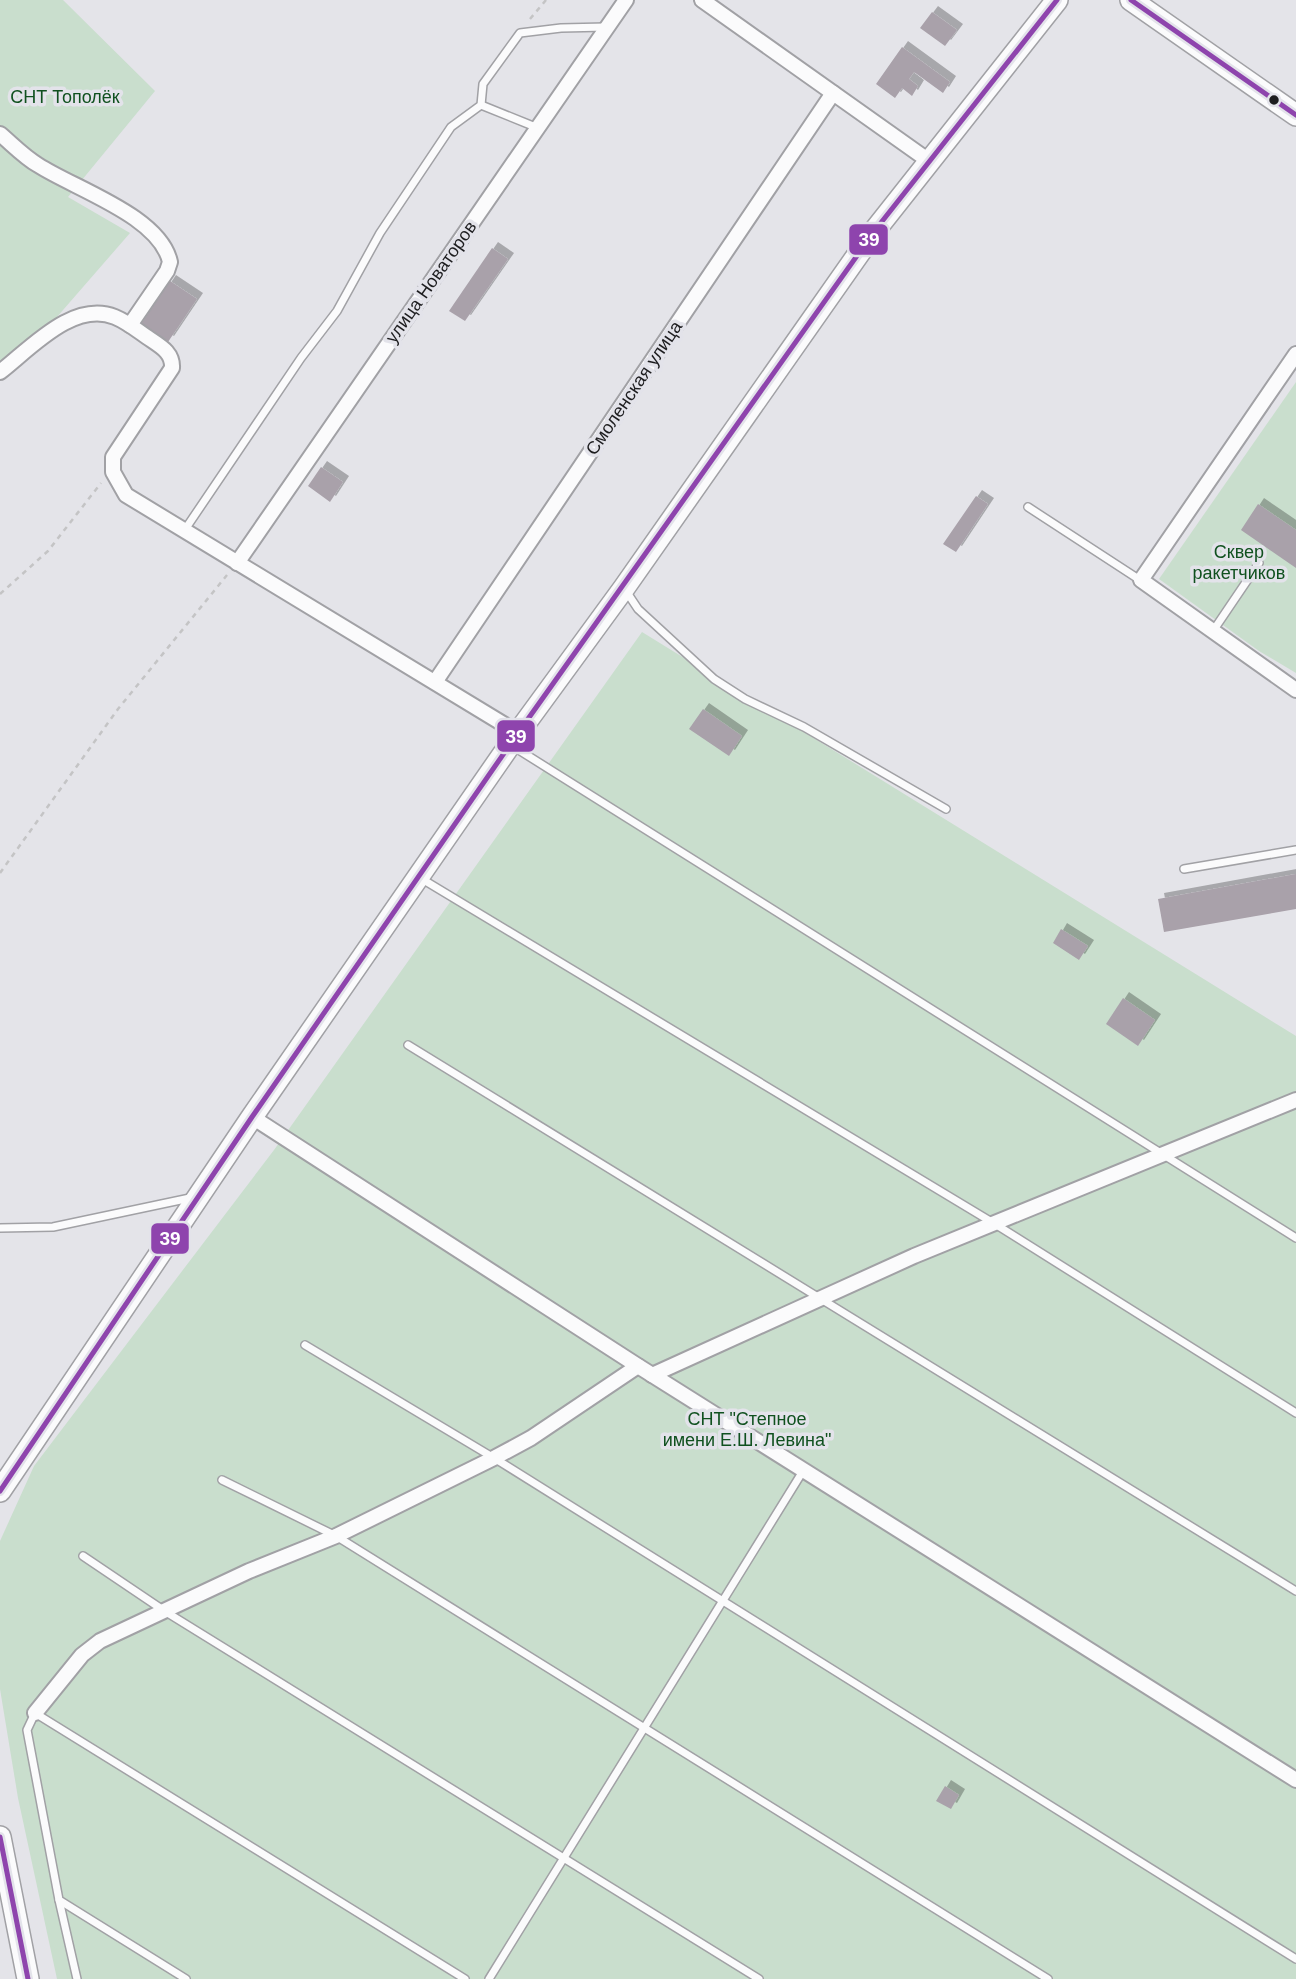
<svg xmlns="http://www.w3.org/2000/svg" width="1296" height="1979" font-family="Arial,sans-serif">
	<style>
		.green { fill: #c9decd }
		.building { fill: #a9a1aa; filter: url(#shadow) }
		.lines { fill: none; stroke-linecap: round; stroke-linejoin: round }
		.lane-casing { stroke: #a1a1a5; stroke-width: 10 }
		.street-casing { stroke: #a1a1a5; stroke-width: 18 }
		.secondary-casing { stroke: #a1a1a5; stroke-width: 24 }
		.path { stroke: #c4c4c5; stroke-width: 2.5; stroke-dasharray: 5 5; stroke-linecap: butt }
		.lane { stroke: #fbfbfc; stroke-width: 7 }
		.street { stroke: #fbfbfc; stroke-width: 14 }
		.secondary { stroke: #fbfbfc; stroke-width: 21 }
		.bus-1-casing { stroke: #e3e3ea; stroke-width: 10 }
		.bus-1 { stroke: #8e44ad; stroke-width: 5 }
		.bus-dot { fill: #1d1d1f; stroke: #e3e3ea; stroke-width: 2.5 }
		.labels { text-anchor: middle; stroke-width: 7; stroke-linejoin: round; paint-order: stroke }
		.park-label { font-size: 18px; fill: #10511f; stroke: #e3e3ea }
		.street-label { font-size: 18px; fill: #1d1d1f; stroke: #e3e3ea }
		.line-badge { stroke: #e3e3ea; stroke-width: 2.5 }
		.badge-label { font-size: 19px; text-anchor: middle; font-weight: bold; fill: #fff }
	</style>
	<defs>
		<filter id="shadow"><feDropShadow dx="6" dy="-6" stdDeviation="0" flood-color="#0004"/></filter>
	</defs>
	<rect width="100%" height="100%" fill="#e4e4e9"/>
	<g class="green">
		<polygon points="0,0 63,0 155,91 68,197 130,233 50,325 0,361"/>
		<polygon points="1296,382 1296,673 1259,651 1159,579"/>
		<polygon points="642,632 1296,1036 1296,1979 57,1979 18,1798 0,1689 0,1541 34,1466 274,1150"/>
	</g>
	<g class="building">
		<polygon points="932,12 957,30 945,46 920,28"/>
		<polygon points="902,47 950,82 943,93 914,72 909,79 918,86 912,96 902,88 895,98 876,84"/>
		<polygon points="492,248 508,259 465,321 449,311"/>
		<polygon points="170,281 197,299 168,342 141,324"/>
		<polygon points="321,467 343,482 330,502 308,486"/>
		<polygon points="976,496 988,504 956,552 943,544"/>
		<polygon points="1258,504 1296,530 1296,568 1241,530"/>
		<polygon points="703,709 742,736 729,756 689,729"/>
		<polygon points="1296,874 1296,909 1164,932 1158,899"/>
		<polygon points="1061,929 1088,946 1079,960 1053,943"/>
		<polygon points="1123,998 1155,1020 1138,1046 1106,1024"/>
		<polygon points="945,1786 959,1795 951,1809 936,1801"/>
	</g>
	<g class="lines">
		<defs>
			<g id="lane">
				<polyline points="481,105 538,128"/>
				<polyline points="1028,507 1140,580"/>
				<polyline points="184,531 301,358 337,311 380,233 451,127 481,105 483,84 520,33 561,28 606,27"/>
				<polyline points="626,591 638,609 714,679 745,699 804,727 946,809"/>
				<polyline points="1213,631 1259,563"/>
				<polyline points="514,747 1296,1238"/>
				<polyline points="1184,869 1296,850"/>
				<polyline points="422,879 995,1224 1296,1413"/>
				<polyline points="408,1045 1296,1591"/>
				<polyline points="0,1228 53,1227 190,1198"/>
				<polyline points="305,1345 494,1458 1296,1959"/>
				<polyline points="222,1480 336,1536 1048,1979"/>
				<polyline points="83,1556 166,1612 759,1979"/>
				<polyline points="59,1900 77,1979"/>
				<polyline points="186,1979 59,1900 27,1730 35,1713 465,1979"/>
				<polyline points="489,1979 803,1471"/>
			</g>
			<g id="street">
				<polyline points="702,0 929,161"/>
				<path d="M0,134c12,10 24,23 38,31 37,24 122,51 132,97l-3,9 -37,54"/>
				<polyline points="1296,354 1141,580 1296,690"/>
				<path d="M0,372c30,-23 73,-72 115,-55 12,5 22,13 32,20 13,9 26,15 25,31l-59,89v15l13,23 392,238"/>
				<polyline points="237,563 626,0"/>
				<polyline points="435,682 833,93"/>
				<polyline points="252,1117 638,1366 1296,1780"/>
				<polyline points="652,1375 914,1256 1296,1100"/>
				<polyline points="35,1713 82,1655 100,1641 249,1571 336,1536 494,1458 531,1438 638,1366"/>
			</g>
			<g id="secondary">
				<polyline points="1131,0 1296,115"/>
				<polyline points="0,1491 252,1117 518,733 624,588 876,229 1057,0"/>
				<polyline points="0,1837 28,1979"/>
			</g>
		</defs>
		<use href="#lane" class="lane-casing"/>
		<use href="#street" class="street-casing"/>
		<use href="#secondary" class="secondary-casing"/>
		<g class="path">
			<polyline points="530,19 546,0"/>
			<polyline points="0,594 48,551 101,483"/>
			<polyline points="0,873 118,709 227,575"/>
		</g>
		<use href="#lane" class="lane"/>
		<use href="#street" class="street"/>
		<use href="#secondary" class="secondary"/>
		<defs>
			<g id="bus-1">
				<polyline points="1131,0 1296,115"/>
				<polyline points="0,1491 252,1117 518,733 876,229 1057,0"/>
				<polyline points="0,1837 28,1979"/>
			</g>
		</defs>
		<use href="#bus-1" class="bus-1-casing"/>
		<use href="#bus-1" class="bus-1"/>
	</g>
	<circle class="bus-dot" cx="1274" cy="100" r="6"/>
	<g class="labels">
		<g class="park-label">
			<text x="65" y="103">СНТ Тополёк</text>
			<text x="1239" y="558">Сквер<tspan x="1239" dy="21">ракетчиков</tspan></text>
			<text x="747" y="1425">СНТ "Степное<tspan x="747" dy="21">имени Е.Ш. Левина"</tspan></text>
		</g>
		<g class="street-label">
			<text transform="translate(431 282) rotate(-55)" y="6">улица Новаторов</text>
			<text transform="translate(634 388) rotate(-56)" y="6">Смоленская улица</text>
		</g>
	</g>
	<g class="line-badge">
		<rect x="848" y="223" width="41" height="33" rx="7" fill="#8e44ad"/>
		<rect x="496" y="719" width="40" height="34" rx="7" fill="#8e44ad"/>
		<rect x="150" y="1222" width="40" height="33" rx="7" fill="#8e44ad"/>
	</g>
	<g class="badge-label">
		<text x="869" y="246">39</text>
		<text x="516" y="743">39</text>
		<text x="170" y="1245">39</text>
	</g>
</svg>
